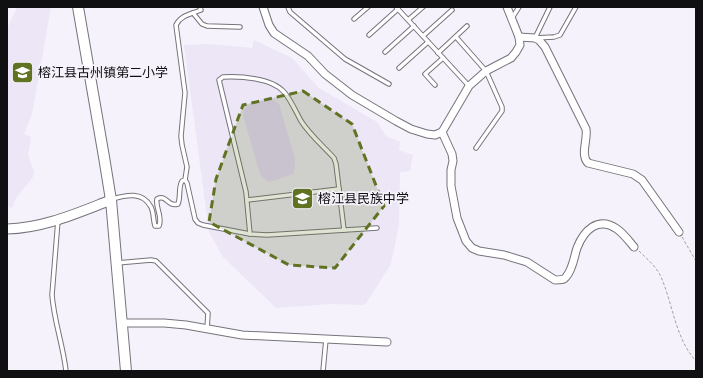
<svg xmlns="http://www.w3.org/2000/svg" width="703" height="378" font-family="'Space Grotesk','Noto Sans SC',sans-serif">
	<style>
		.built { fill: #ece6f6 }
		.garden { fill: #e4d7fa }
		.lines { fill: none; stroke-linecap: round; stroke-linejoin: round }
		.service-casing { stroke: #76737b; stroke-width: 5.5 }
		.minor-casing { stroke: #76737b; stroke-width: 9 }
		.tertiary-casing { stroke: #76737b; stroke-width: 11 }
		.secondary-casing { stroke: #76737b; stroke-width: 12 }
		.path { stroke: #a29fa6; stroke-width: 1; stroke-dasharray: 3 2; stroke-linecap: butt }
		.service { stroke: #fff; stroke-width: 3.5 }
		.minor { stroke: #fff; stroke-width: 7 }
		.tertiary { stroke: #fff; stroke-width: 9 }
		.secondary { stroke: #fff; stroke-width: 10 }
		.marked { fill: #5f7322; fill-opacity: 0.2; stroke: #5f7322; stroke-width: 3; stroke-dasharray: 8 5; stroke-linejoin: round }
		.labels { text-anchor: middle; stroke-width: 3.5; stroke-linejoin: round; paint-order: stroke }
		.poi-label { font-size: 13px; fill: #100f12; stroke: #f6f2fb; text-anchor: start }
	</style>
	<rect width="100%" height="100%" fill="#f6f2fb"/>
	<g class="built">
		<polygon points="17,7 51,7 32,114 24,134 31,137 28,155 34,171 33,177 16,198 12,208 7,206 7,29"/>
		<polygon points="254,40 292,58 319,88 377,122 386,136 400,142 399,150 413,155 410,171 400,172 399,224 391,264 365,305 331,304 276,308 223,257 209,232 184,45 209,44 252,48"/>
	</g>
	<path class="garden" d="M269,97l10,7 16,55v8l-2,7 -24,8 -7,-5 -3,-6 -16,-56c3,-14 14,-14 26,-18z"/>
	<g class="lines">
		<defs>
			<g id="service">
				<polyline points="288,7 290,12 345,59 389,84"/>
				<polyline points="396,7 469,86"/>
				<polyline points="550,7 535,38 554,37 560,35 576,7"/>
				<polyline points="193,13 202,24 207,26 240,27"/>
				<polyline points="512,18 519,7"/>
				<polyline points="354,19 368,7"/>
				<polyline points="408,20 423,7"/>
				<polyline points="369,35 398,9"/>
				<polyline points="423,36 452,10"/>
				<polyline points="456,37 486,71 502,107 502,111 476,148"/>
				<polyline points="385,52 414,26"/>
				<polyline points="438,53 467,26"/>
				<polyline points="399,68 428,42"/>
				<polyline points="435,85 425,74 443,58"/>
				<path d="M185,180l2,-13 -5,-22 -1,-9 4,-43 -9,-68c5,-10 15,-11 25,-15l-1,-3"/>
				<path d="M112,199c14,-4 31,-8 39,8 3,6 2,13 4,19h4c4,-10 -4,-18 -2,-27 10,-5 10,8 21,5 3,-8 0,-16 4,-23l3,-1 2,3 8,36 3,4 5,2 47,9 17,1 110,-7"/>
				<polyline points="247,200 339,189"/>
				<path d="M58,220l-6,75c2,26 11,50 14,76"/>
				<path d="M250,234l-4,-42 -27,-112 4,-3c17,-1 49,1 61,15 7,8 12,20 17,29 9,14 22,25 33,37l2,6 8,66"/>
				<polyline points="117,263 151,260 156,261 208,313 207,329"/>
				<polyline points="323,371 326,339"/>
			</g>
			<g id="minor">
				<polyline points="263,7 269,25 274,33 308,56 325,74 352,95 396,121 411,129 427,134 435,135 442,132 469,86 486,71 511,58 516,52 520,45 519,37 507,7"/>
				<path d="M519,37l16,1 4,2 6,7 41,82c2,10 -6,26 2,34l45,11 9,6 37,52"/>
				<path d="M442,132l10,22 1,7 -2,9v16l6,32 9,23 6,7 7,3 25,4 23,7 28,18c5,0 9,0 11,-3 7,-8 8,-20 11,-29 7,-18 21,-32 40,-19 7,5 12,12 17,18"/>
				<polyline points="122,323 164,323 186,325 242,335 387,342"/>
			</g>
			<path id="tertiary" d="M7,229c37,-1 70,-16 104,-29"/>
			<polyline id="secondary" points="78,7 104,157 111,200 126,371"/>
		</defs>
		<use href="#service" class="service-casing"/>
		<use href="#minor" class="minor-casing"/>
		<use href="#tertiary" class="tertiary-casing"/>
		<use href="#secondary" class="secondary-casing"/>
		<g class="path">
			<polyline points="682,237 696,261"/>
			<path d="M639,251c8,8 17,15 22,26 12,27 14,61 35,84"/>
		</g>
		<use href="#service" class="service"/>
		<use href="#minor" class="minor"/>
		<use href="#tertiary" class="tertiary"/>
		<use href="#secondary" class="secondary"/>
	</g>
	<path class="marked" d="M303,91l49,33 32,82 -49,62 -46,-3 -80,-43 7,-43 27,-74z"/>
	<defs>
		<symbol id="school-square" viewBox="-11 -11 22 22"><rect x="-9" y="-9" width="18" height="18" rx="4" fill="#5f7322" stroke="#f6f2fb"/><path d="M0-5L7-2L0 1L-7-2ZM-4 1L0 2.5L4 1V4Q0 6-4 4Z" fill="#fff"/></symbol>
	</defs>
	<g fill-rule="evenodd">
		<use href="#school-square" x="10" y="60" width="25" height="25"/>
		<use href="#school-square" x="290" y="186" width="25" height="25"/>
	</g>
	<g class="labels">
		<g class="poi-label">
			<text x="38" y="77">榕江县古州镇第二小学</text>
			<text x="318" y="203">榕江县民族中学</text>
		</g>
	</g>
	<rect width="703" height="378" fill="none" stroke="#100f12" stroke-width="16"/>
</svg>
